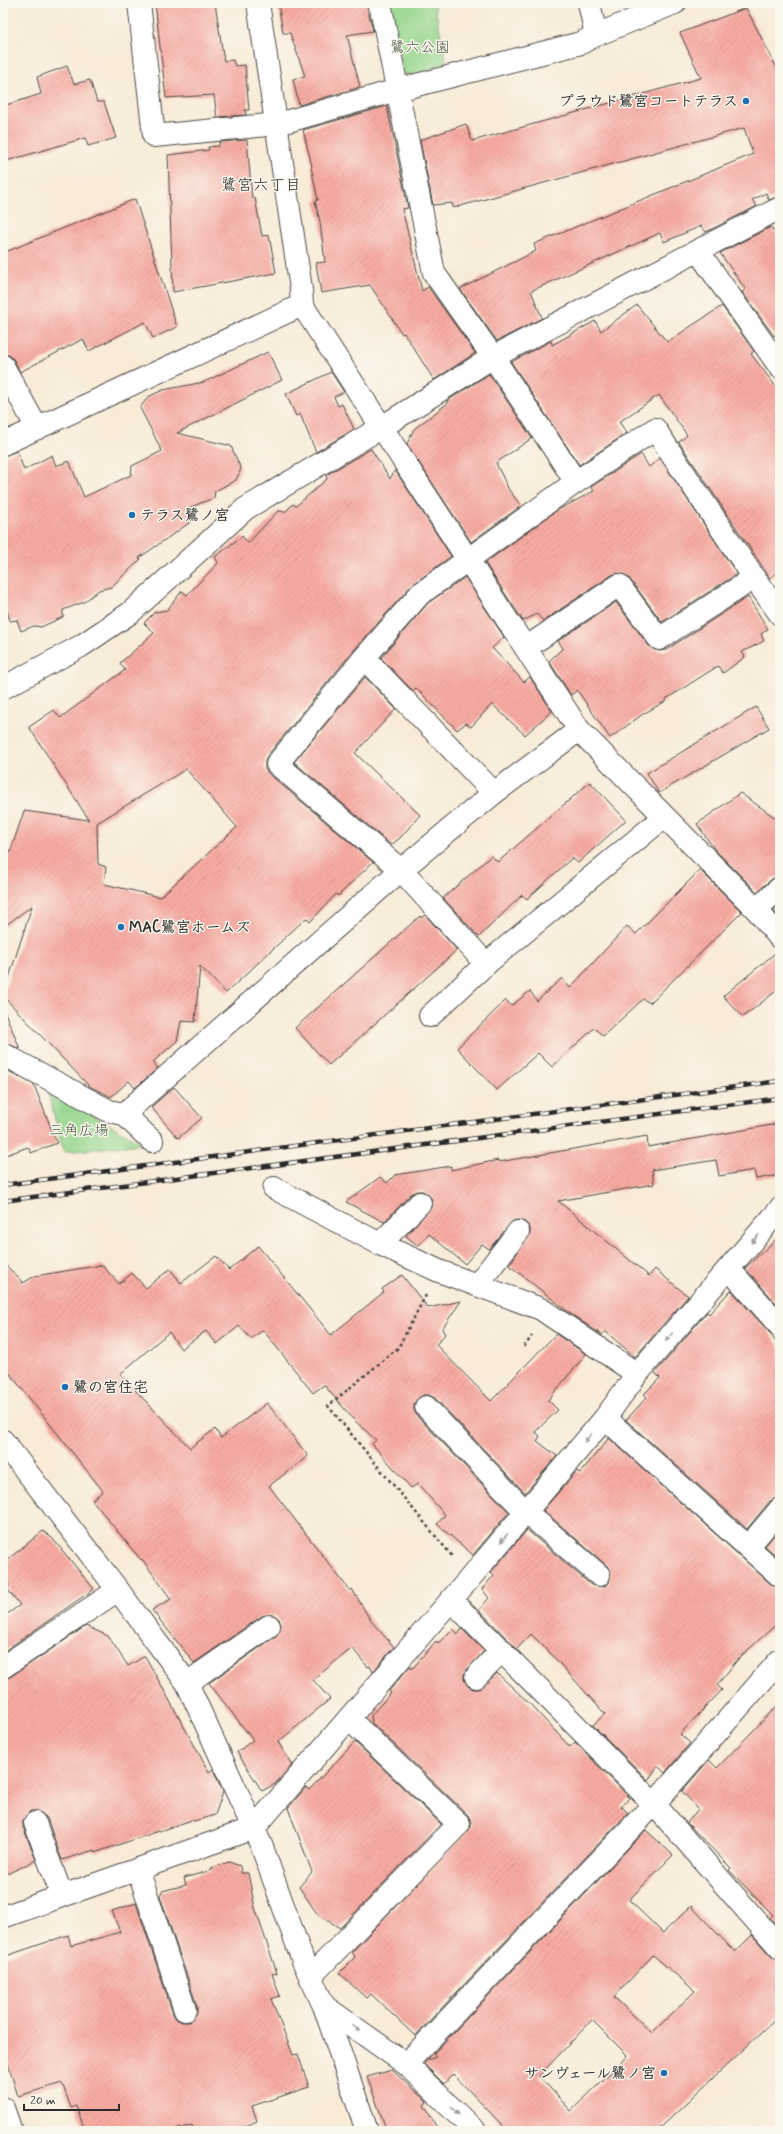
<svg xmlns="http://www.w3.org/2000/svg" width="783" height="2134" font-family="Mynerve,'Klee One',sans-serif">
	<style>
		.green { fill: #94d58c; stroke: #60805c }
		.building { fill: url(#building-hatch); fill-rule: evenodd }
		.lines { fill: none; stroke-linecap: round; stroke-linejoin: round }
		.minor-casing { stroke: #4a4845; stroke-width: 24 }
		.path { stroke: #4a4845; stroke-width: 2.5; stroke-dasharray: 3 3; stroke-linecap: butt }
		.minor { stroke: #fff; stroke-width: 22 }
		.rail-casing { stroke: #2b2b2b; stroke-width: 4.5 }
		.rail { stroke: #fbf7ec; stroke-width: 3; stroke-dasharray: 9; stroke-linecap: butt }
		.oneway { fill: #a0a0a0 }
		.poi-dot { fill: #1f6fb2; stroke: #fbf7ec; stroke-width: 1.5 }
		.labels { text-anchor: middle; stroke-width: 3; stroke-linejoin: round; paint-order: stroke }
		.park-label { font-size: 15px; fill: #4a5e48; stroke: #fbf7ec }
		.poi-label { font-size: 15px; font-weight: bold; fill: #2b2b2b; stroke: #fbf7ec; text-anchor: start }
		.neighbourhood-label { font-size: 16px; fill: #2b2b2b; stroke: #fbf7ec }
	</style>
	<defs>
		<pattern id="building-hatch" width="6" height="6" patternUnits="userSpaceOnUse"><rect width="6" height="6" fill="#f7aaa2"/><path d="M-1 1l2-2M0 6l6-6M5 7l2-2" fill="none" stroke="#d4928c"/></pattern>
	</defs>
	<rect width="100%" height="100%" fill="#fbf7ec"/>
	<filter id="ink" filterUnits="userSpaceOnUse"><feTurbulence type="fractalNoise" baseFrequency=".025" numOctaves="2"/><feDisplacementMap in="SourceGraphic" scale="8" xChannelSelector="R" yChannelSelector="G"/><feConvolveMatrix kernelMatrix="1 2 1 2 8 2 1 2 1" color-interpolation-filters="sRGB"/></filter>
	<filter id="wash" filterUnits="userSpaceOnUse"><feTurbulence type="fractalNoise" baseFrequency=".012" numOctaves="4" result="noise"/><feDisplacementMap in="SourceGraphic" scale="16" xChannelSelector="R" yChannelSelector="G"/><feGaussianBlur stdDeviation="0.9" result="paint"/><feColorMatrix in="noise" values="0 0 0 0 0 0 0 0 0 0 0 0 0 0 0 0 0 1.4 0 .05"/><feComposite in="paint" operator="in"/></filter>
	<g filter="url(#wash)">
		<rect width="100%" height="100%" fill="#f8ebd8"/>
		<g class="green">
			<polygon points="389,3 434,3 447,65 408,77 403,73"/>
			<polygon points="47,1089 143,1144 64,1152"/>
		</g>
		<g id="blocks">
			<g class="building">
				<polygon points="155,3 215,3 224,61 233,60 235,66 245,65 249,110 245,110 246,115 217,117 214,95 166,98"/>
				<polygon points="278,3 366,3 373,31 347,35 360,87 299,105 293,79 305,76 290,33 283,33"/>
				<polygon points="746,8 780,74 780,196 769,200 766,193 752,200 757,206 706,232 701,226 664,242 660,233 531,291 542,318 497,341 460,289 536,251 534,244 753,154 744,128 453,208 452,203 433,205 420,140 466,124 472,141 701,78 680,33"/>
				<polygon points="67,66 74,84 90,80 97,102 104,102 116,138 88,146 85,138 3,162 3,106 41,94 37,77"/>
				<polygon points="387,106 408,208 402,209 422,291 428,287 475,353 434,380 404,333 402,334 370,285 321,293 316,263 325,262 320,222 315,201 318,200 311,167 312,166 303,130"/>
				<polygon points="247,140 252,198 255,198 262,236 269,235 276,273 173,292 168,155 209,150 208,147 219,146 219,142"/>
				<polygon points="135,199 177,327 153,338 145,322 89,351 83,339 20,372 14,360 9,355 3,354 3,253"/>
				<polygon points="771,227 780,239 780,331 774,336 742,292 746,290 720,253"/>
				<polygon points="637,305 667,342 722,306 754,351 751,354 780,392 780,571 770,578 679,442 687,435 659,395 619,422 627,433 579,465 511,362 551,341 552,345 595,321 601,331"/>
				<polygon points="268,352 282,380 177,433 231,446 241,469 236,480 215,491 214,498 188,508 192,521 139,558 141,559 111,587 99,590 84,602 63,610 63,617 41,627 34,626 21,631 17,620 10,621 3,596 3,456 17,451 24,470 52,455 56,466 69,461 84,497 131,475 132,466 162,451 140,408 148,397 163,390 204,382"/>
				<polygon points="331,372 344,392 334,397 338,406 342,404 354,429 316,452 300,414 296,416 286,394"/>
				<polygon points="489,374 532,438 496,463 509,490 521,506 471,542 407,444 414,429 448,403 447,401"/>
				<polygon points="3,421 6,421 8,428 3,430"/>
				<path d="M371,449l19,30 5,-9 56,86 -40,30 -57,64 -87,106 -2,6v7l4,5 104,88 -35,34 -2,-2 -26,28 -4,-4 -80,75 -26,-27 -5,56 -14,-1 -4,20 -24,21 5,6 -23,20 -6,-7 -18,16 -22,-11 -86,-90 29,-90 -29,21v-54l21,-62 65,9 -60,-93 25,-17 6,8 65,-48 -5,-7 34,-30 -10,-10 11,-11 12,-2 15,-19 5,4 31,-32 -3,-6 27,-21 6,7 30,-32 7,1 8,-8 3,2 31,-27 -1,-4zM186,769l51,58 -77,70 -56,-13 2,-17 -8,-3 -1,-41z"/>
				<polygon points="641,454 649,467 660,458 737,574 662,622 629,578 618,573 612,575 543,621 537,614 523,621 485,563 556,511 594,491 591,487"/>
				<polygon points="465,577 504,637 492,648 524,682 530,677 552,711 525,735 492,704 471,727 466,723 457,730 416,688 413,691 381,658 428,603"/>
				<polygon points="748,597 768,629 761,634 764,641 742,652 745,657 723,673 718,666 666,699 666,701 643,714 610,738 577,690 571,695 549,661 563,648 558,641 616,602 649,646 659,651 666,650"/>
				<polygon points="365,677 396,709 355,753 420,815 400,838 391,845 294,762"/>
				<polygon points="756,707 769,728 659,793 647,773"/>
				<polygon points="590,782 626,820 578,863 572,858 527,899 522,895 479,937 443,898 491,856 498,862"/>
				<polygon points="740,793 780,821 780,876 772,879 757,892 715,850 697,824"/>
				<polygon points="700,870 742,912 650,1003 643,999 603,1036 594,1028 552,1067 538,1053 497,1090 457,1048 506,1000 511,1006 530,991 537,1001 562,978 570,988 627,926 636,934"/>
				<polygon points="780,905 780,918 773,910"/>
				<polygon points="425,915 457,950 329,1065 295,1028 420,916 421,918"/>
				<polygon points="779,950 780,988 743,1017 723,996"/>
				<polygon points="3,1010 4,1010 20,1049 3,1042"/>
				<polygon points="3,1068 34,1085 57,1143 31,1153 28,1147 3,1156"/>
				<polygon points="174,1087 202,1118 178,1138 151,1107"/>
				<polygon points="777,1124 780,1140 780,1175 756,1179 754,1170 719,1176 716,1160 652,1170 654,1184 558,1201 649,1276 655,1269 688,1296 635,1357 605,1331 602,1335 571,1314 509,1265 530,1234 530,1228 525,1222 519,1220 513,1221 489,1249 482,1244 465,1264 429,1234 418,1246 406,1236 432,1206 432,1199 423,1191 417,1191 411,1194 384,1222 346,1202 380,1177 387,1183 395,1175 451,1166 451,1170 498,1160 499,1162 647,1136 648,1147"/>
				<polygon points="780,1236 780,1299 776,1303 745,1268"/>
				<polygon points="258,1246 331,1335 384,1292 382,1289 402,1275 428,1308 461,1301 442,1329 445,1334 436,1345 491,1401 556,1334 586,1354 548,1400 558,1410 535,1432 540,1436 537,1441 557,1456 525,1493 435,1398 429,1395 423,1395 414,1403 414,1410 417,1416 509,1512 473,1555 437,1524 445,1515 418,1484 411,1488 372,1444 376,1440 354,1420 324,1385 313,1393 263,1330 251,1339 239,1326 217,1344 206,1331 181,1349 169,1332 120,1374 190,1448 215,1429 221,1438 267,1403 308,1456 269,1486 350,1591 352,1589 371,1621 394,1647 373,1672 370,1666 368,1667 352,1648 313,1680 330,1699 278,1742 292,1765 275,1784 262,1791 237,1752 253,1740 209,1683 276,1636 281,1625 279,1619 274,1615 262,1616 194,1663 152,1610 171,1599 142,1559 141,1560 92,1500 103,1491 3,1365 3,1262 23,1283 35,1276 102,1265 119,1284 132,1273 146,1288 170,1269 181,1283 216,1256 229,1270"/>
				<polygon points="731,1290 769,1332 780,1348 780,1497 770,1501 747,1529 626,1420 647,1397 644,1394 660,1378 655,1373 707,1312 709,1314"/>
				<polygon points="609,1438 772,1585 780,1588 780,1621 739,1658 717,1685 722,1690 680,1734 690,1743 665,1773 658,1766 648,1780 593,1725 605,1714 553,1656 531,1634 517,1649 479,1610 489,1598 482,1589 494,1575 491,1572 527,1530 591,1585 603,1587 609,1583 611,1571 607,1566 543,1510 577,1471 580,1473"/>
				<polygon points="780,1528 780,1559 765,1546"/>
				<polygon points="43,1531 53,1539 94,1589 3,1652 3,1617 20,1605 8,1590 9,1584 3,1576 3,1563"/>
				<polygon points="86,1626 108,1636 128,1666 145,1656 209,1772 213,1769 223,1792 215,1815 194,1821 192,1820 94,1853 94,1850 62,1860 47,1818 37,1811 30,1811 23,1821 23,1827 36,1860 3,1876 3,1679 10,1677"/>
				<polygon points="453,1629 458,1634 462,1629 484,1651 464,1674 464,1680 468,1686 473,1689 480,1689 497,1673 531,1705 570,1747 575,1742 630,1798 621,1806 628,1813 415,2036 371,1994 366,1998 339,1973 355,1957 352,1952 471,1827 471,1821 468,1815 372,1723 371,1715 391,1693 389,1691 410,1666 412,1669 436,1641 438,1643"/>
				<polygon points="780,1703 780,1929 770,1918 773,1915 729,1870 731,1868 687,1823 698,1809 682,1791 709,1760 717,1768"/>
				<polygon points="355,1742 441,1824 340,1928 318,1915 299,1887 312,1872 288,1808 306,1787 309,1790"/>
				<path d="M646,1830l27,25 -44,45 34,33 28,-27 44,46 17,-17 19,21 9,4v55l-123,116h-149l-55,-57 -9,10 -20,-20 3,-4 9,-3 -3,-3zM653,1955l42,36 -43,42 -38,-36zM592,2020l36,36 -57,55 -32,-35z"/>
				<polygon points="229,1862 240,1866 241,1873 248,1873 255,1908 277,1973 272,1974 280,1996 271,1999 293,2055 298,2054 309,2087 252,2106 257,2121 235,2131 194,2131 192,2125 172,2131 85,2131 76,2106 71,2108 62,2083 18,2096 3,2048 3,1957 68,1935 71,1946 120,1932 112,1911 136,1903 173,2014 176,2019 182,2022 189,2022 197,2013 197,2006 160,1896 162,1891 186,1885 184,1878 212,1870 211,1868"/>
				<polygon points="392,2070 427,2102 424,2105 439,2131 387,2131 367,2077"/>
			</g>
		</g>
	</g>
	<g filter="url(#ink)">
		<use href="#blocks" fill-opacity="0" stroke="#4a4845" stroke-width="1"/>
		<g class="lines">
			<defs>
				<g id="minor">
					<polyline points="139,3 154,136 278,124 397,90 581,43 596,35 675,3"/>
					<polyline points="258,3 301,289 302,305 579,730 756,909 780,938"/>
					<polyline points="380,3 434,273 493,357 576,482"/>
					<polyline points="589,3 596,35"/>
					<polyline points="698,251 780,367"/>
					<polyline points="3,366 37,428"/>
					<polyline points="3,444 302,305"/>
					<polyline points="527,647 619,585 659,639 754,578"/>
					<polyline points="364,658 494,793"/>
					<polyline points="3,688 81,646 130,613 245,509 382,427 493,357 780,208"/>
					<polyline points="756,909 780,888"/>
					<polyline points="486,964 401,870 277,764 364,658 420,594 576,482 655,429 754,578 780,614"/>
					<polyline points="430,1016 486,964 664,817"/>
					<polyline points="3,1054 109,1111 124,1114 401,870 494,793 579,730"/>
					<polyline points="124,1114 152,1141"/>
					<polyline points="274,1188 380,1244 439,1271 541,1309 637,1374"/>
					<polyline points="380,1244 420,1203"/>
					<polyline points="729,1269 780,1326"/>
					<polyline points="477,1285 518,1232"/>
					<polyline points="426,1407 526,1512 599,1575"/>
					<polyline points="605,1418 780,1576"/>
					<polyline points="3,1441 118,1590 187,1683 262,1847 303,1961 324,2006 367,2131"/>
					<polyline points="748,1547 780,1509"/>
					<polyline points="451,1600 654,1804 780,1948"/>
					<polyline points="3,1667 118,1590"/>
					<polyline points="476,1677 502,1650"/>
					<polyline points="187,1683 269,1626"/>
					<polyline points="35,1823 62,1896"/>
					<polyline points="138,1869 185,2010"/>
					<polyline points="3,1917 254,1828 470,1578 605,1418 637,1374 780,1209"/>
					<polyline points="310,1977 459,1824 349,1719"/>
					<polyline points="324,2006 406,2064 475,2131"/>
					<polyline points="406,2064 654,1804 780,1660"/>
					<polyline points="3,2108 11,2131"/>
				</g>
			</defs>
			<use href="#minor" class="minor-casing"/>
			<g class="path">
				<polyline points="426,1295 398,1348 328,1406 452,1556"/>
				<polyline points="524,1347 532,1336"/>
			</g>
			<use href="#minor" class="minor"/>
			<defs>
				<g id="rail">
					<polyline points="3,1185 780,1081"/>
					<polyline points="3,1201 780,1098"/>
				</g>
			</defs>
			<use href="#rail" class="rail-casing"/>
			<use href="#rail" class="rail"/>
		</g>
		<defs><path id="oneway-solid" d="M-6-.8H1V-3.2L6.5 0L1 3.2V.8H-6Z"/></defs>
		<g class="oneway">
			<use href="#oneway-solid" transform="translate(755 1239) rotate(130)"/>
			<use href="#oneway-solid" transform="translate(669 1337) rotate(131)"/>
			<use href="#oneway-solid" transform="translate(588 1438) rotate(130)"/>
			<use href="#oneway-solid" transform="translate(504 1538) rotate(130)"/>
			<use href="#oneway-solid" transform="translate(356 2028) rotate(35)"/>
			<use href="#oneway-solid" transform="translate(455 2111) rotate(45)"/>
		</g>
	</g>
	<g class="poi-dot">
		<circle cx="746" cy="101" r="4"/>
		<circle cx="132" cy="515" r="4"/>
		<circle cx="121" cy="927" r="4"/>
		<circle cx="65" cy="1387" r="4"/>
		<circle cx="664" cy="2073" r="4"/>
	</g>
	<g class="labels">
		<g class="park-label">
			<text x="420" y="52">鷺六公園</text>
			<text x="79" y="1135">三角広場</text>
		</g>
		<g class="poi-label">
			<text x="738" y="106" text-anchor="end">プラウド鷺宮コートテラス</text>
			<text x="140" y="520">テラス鷺ノ宮</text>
			<text x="129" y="932">MAC鷺宮ホームズ</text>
			<text x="73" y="1392">鷺の宮住宅</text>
			<text x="656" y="2078" text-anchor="end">サンヴェール鷺ノ宮</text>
		</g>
		<g class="neighbourhood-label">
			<text x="261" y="190">鷺宮六丁目</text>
		</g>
	</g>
	<rect width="783" height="2134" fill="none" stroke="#fbf7ec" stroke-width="16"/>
	<path d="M24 2104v6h95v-6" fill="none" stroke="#2b2b2b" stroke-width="2"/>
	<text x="30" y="2104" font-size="12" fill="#2b2b2b" stroke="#fbf7ec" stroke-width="3" paint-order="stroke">20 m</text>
</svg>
